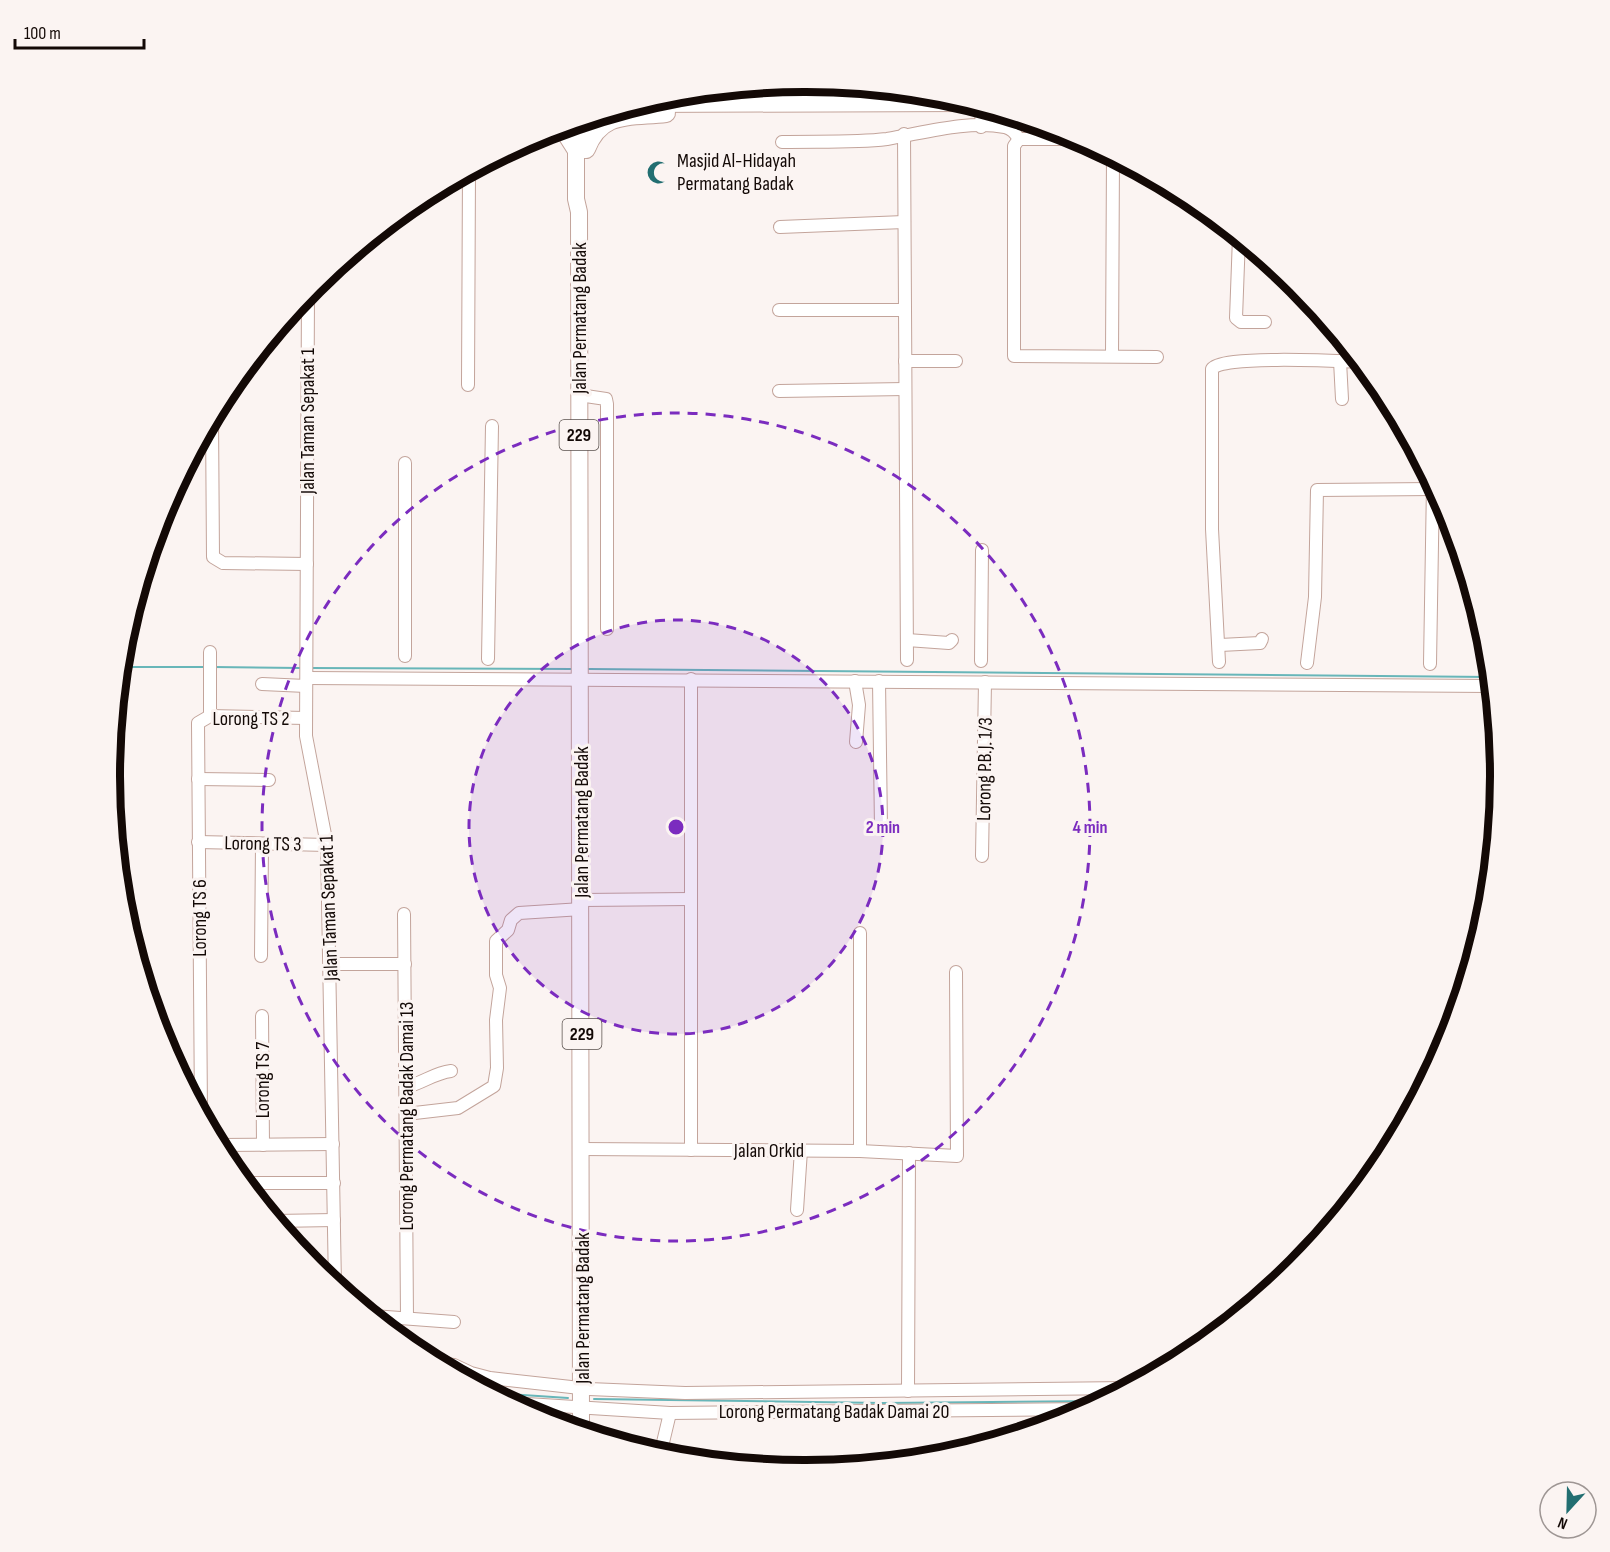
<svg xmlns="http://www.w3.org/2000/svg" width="1610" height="1552" font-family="'Sofia Sans Condensed',sans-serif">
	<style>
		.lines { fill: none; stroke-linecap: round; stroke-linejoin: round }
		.stream { stroke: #68b6b9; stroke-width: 2 }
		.minor-casing { stroke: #c3a49b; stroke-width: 14 }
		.major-casing { stroke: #c3a49b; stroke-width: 18 }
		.highway-casing { stroke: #c3a49b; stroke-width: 20 }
		.minor { stroke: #fff; stroke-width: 12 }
		.major { stroke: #fff; stroke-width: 16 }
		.highway { stroke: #fff; stroke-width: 18 }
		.ring { fill: none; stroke: #7b2cbf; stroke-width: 3; stroke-dasharray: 10 8 }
		.labels { text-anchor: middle; stroke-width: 6; stroke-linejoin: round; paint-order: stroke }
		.shield { fill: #fbf4f2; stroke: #59504d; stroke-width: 1.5 }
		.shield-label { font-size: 18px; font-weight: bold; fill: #130906 }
		.poi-label { font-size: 20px; fill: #130906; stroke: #fbf4f2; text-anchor: start }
		.street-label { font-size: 20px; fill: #130906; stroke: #fbf4f2 }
		.rim { fill: none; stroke: #130906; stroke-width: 8 }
		.centre { fill: #7b2cbf; stroke: #fbf4f2; stroke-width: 3 }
		.ring-label { font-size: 18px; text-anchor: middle; font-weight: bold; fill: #7b2cbf; stroke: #fbf4f2; stroke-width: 6; stroke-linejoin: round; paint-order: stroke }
	</style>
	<rect width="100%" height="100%" fill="#fbf4f2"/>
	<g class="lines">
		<g class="stream">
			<polyline points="121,667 204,667"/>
			<polyline points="213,667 300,668"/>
			<polyline points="309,668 573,669"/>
			<polyline points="589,669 1490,677"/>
			<polyline points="492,1393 568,1398"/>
			<polyline points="594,1399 883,1403 1102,1401"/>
		</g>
		<defs>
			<g id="minor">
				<polyline points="981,127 982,107"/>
				<polyline points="904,134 907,660"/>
				<polyline points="1081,139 1019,139 1014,146 1014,356 1157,357"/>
				<path d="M782,142c34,-1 71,1 105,-3 37,-6 80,-19 118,-12 7,2 10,6 14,12"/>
				<polyline points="780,227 904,222"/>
				<polyline points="1239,237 1236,318 1241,322 1265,322"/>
				<polyline points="308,292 306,736 327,845 335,1285"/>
				<polyline points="779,310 905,310"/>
				<polyline points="1112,356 1113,156"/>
				<polyline points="905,361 956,361"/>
				<polyline points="1340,361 1342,399"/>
				<polyline points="468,385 469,172"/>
				<polyline points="779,391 905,389"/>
				<polyline points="579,395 606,399 607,404 607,629"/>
				<polyline points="212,418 213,557 223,563 307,564"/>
				<polyline points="405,463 405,656"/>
				<polyline points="907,640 949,643 952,640"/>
				<polyline points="1220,645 1260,643 1262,639"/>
				<polyline points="210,652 210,716"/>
				<polyline points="488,659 492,426"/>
				<polyline points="981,661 982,550"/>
				<path d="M1219,662l-7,-133v-160c8,-14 126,-8 148,-7"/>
				<polyline points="1307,663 1315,597 1317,490 1433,489"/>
				<polyline points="1430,664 1433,484"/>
				<polyline points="307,678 1491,686"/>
				<polyline points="855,681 859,705 856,742"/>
				<polyline points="879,681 881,828"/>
				<polyline points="262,684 306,686"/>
				<polyline points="198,779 269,780"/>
				<polyline points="198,842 327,845"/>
				<polyline points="982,856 985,682"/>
				<polyline points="582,900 691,899"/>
				<polyline points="404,914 407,1318"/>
				<polyline points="261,956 262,844"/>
				<polyline points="330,964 405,964"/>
				<polyline points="262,1016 263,1145"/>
				<path d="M406,1087c17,-4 28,-14 45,-16"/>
				<polyline points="201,1113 198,723 210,716 306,718"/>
				<polyline points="406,1114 458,1108 494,1086 497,1068 496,1020 500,988 496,975 496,941 508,930 511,920 519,913 582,909"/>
				<polyline points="218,1145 333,1144"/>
				<polyline points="582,1149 860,1151 957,1156 956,972"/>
				<polyline points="691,1150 691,679"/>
				<polyline points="860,1151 860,933"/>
				<polyline points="244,1183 334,1183"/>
				<polyline points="797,1210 801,1150"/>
				<polyline points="275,1221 334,1220"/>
				<polyline points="373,1316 454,1322"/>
				<polyline points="436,1363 454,1365 471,1373 490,1378 589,1389 685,1393 1127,1388"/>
				<polyline points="908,1391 909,1153"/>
				<polyline points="511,1403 670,1413 1087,1409"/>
				<polyline points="660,1455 670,1413"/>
			</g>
			<polyline id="major" points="576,123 576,199 579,212 581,1431"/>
			<g id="highway">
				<polyline points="776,84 833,84"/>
				<polyline points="641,103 965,102"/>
				<polyline points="562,127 576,149"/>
				<path d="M586,149c15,-39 44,-32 80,-36"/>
			</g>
		</defs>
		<use href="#minor" class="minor-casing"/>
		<use href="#major" class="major-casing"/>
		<use href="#highway" class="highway-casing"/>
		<use href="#minor" class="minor"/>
		<use href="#major" class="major"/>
		<use href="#highway" class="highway"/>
	</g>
	<circle cx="676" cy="827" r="207" fill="#7b2cbf" fill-opacity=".12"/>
	<g class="ring">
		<circle cx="676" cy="827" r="207"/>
		<circle cx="676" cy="827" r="414"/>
	</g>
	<defs>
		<symbol id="mosque-bare" viewBox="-9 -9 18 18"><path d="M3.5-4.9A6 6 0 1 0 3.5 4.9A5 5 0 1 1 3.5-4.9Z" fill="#226e71" stroke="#fbf4f2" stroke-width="2.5" paint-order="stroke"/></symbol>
	</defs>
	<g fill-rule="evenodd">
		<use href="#mosque-bare" x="642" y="156" width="33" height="33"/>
	</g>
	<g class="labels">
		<g class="shield">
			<rect x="559.5" y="420" width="39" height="30" rx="4.5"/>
			<rect x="562.5" y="1019" width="39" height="30" rx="4.5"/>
		</g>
		<g class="shield-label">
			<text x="579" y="441">229</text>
			<text x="582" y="1040">229</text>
		</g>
		<g class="poi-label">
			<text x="677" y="167">Masjid Al-Hidayah<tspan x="677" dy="23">Permatang Badak</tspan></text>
		</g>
		<g class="street-label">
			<text transform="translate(579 318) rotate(-90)" y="7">Jalan Permatang Badak</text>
			<text transform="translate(307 421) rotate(-90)" y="7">Jalan Taman Sepakat 1</text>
			<text x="251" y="725">Lorong TS 2</text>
			<text transform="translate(984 769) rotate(-89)" y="7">Lorong P.B.J. 1/3</text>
			<text transform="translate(581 822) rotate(-90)" y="7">Jalan Permatang Badak</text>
			<text transform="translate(263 843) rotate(1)" y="7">Lorong TS 3</text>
			<text transform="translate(328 908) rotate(-92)" y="7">Jalan Taman Sepakat 1</text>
			<text transform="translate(199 918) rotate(-90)" y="7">Lorong TS 6</text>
			<text transform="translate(262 1080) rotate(-90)" y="7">Lorong TS 7</text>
			<text transform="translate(406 1116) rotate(-90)" y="7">Lorong Permatang Badak Damai 13</text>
			<text x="769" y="1157">Jalan Orkid</text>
			<text transform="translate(582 1308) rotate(-90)" y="7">Jalan Permatang Badak</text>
			<text x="834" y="1418">Lorong Permatang Badak Damai 20</text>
		</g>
	</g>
	<path d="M0 0H1610V1552H0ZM804 92H806A684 684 0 0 1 1490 776V776A684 684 0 0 1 806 1460H804A684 684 0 0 1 120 776V776A684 684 0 0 1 804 92Z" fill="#fbf4f2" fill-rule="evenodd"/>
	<path class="rim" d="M804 92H806A684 684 0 0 1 1490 776V776A684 684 0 0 1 806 1460H804A684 684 0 0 1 120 776V776A684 684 0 0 1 804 92Z"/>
	<circle cx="676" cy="827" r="9" class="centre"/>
	<g class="ring-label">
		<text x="883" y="833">2 min</text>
		<text x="1090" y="833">4 min</text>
	</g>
	<g transform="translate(1568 1510) rotate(202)"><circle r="28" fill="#fbf4f2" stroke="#9e9694" stroke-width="1.5"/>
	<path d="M0-4.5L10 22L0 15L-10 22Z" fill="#226e71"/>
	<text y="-9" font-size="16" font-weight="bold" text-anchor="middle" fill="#130906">N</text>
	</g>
	<path d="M15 39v9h129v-9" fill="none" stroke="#130906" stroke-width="3"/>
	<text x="24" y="39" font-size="18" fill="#130906" stroke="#fbf4f2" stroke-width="4.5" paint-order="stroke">100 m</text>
</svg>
